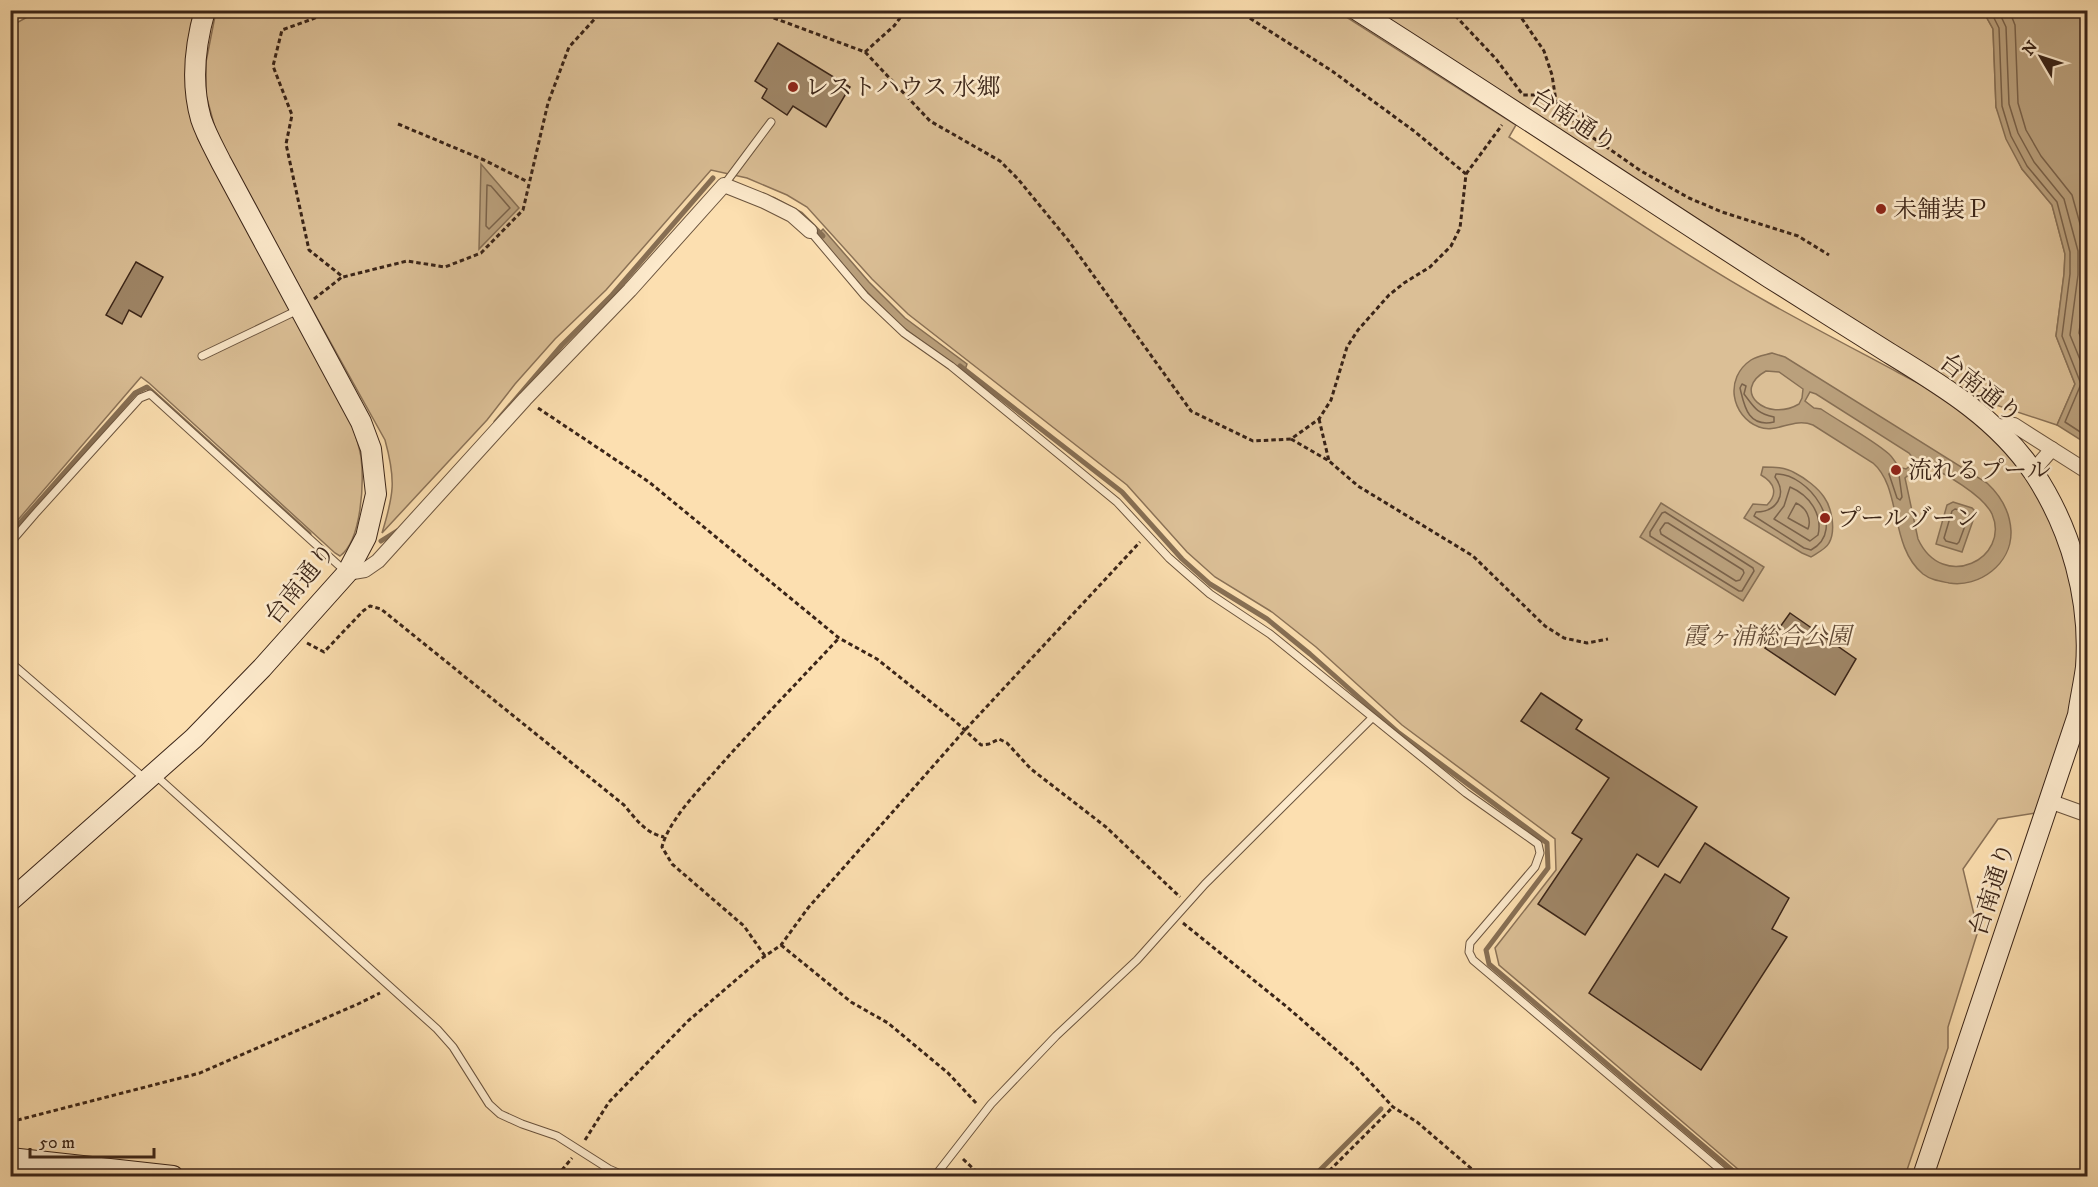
<svg xmlns="http://www.w3.org/2000/svg" width="2098" height="1187" font-family="'IM FELL DW Pica','Noto Serif JP',serif">
	<style>
		.green { fill: #dbbf96; stroke: #8b7257; stroke-width: 1.5 }
		.water { fill: #baa07c; stroke: #876f54; stroke-width: 1.5; fill-rule: evenodd }
		.lines { fill: none; stroke-linecap: round; stroke-linejoin: round }
		.shore { stroke: #7a624a; stroke-width: 1.5 }
		.stream { stroke: #876f54; stroke-width: 5 }
		.building { fill: #9f8667; stroke: #3b2518; stroke-width: 1.5 }
		.lane-casing { stroke: #6b543e; stroke-width: 9 }
		.street-casing { stroke: #6b543e; stroke-width: 16 }
		.secondary-casing { stroke: #3b2518; stroke-width: 22 }
		.path { stroke: #3b2518; stroke-width: 3; stroke-dasharray: 4.5 3; stroke-linecap: butt }
		.lane { stroke: #fdeacc; stroke-width: 7 }
		.street { stroke: #fdeacc; stroke-width: 14 }
		.secondary { stroke: #fdeacc; stroke-width: 20 }
		.poi-dot { fill: #8f2418; stroke: #fdeacc; stroke-width: 2 }
		.labels { text-anchor: middle; stroke-width: 5; stroke-linejoin: round; paint-order: stroke }
		.poi-label { font-size: 24px; fill: #3b2518; stroke: #fdeacc; text-anchor: start }
		.street-label { font-size: 24px; fill: #3b2518; stroke: #fdeacc }
		.park-label { font-size: 24px; font-style: italic; fill: #634c38; stroke: #fdeacc }
	</style>
	<rect width="100%" height="100%" fill="#fcdfb0"/>
	<filter id="stains"><feTurbulence type="fractalNoise" baseFrequency=".00333" numOctaves="4"/><feColorMatrix values="0 0 0 0 .2 0 0 0 0 .09 0 0 0 0 .02 0 0 0 .5 -.17"/></filter>
	<radialGradient id="worn" r=".72"><stop offset=".6" stop-color="#630" stop-opacity="0"/><stop offset="1" stop-color="#630" stop-opacity=".3"/></radialGradient>
	<g class="green">
		<path d="M38,11h156c-11,48 -11,80 4,128l153,282c4,12 8,24 10,36 3,25 1,83 -21,99l-5,-3 -186,-170 -8,-6 -130,151v-502z"/>
		<path d="M216,11h1121l179,114 -7,12c86,56 171,116 260,166 43,24 87,47 130,70 18,10 39,19 56,31 97,66 143,198 114,312 -8,33 -22,65 -33,97l-38,6 -35,50 15,62 -30,96v21l-43,128h-159l-247,-211 -4,-17 61,-78 -1,-31 -153,-114 -86,-78 -44,-35 -57,-35 -28,-25 -60,-67 -219,-171 -36,-35 -65,-72 -20,-12 -40,-17 -36,-8 -105,120 -51,49 -40,45 -28,36 -105,113c12,-39 14,-53 3,-93l-117,-210 -51,-95 -11,-40v-33z"/>
		<polygon points="1365,11 1983,11 1993,29 1996,107 2022,169 2052,205 2065,254 2064,274 2056,336 2075,384 2057,425 1978,399 1802,294"/>
	</g>
	<g class="water">
		<polygon points="1983,11 2087,11 2087,444 2057,425 2075,384 2056,336 2064,274 2065,254 2052,205 2022,169 2006,139 1996,107 1993,29"/>
		<polygon points="481,164 519,208 479,249"/>
		<polygon points="823,229 869,282 905,318 967,364 964,373 900,325 864,289 817,235"/>
		<path d="M1772,353l13,4 202,126c14,13 23,29 24,48 1,33 -32,57 -62,52 -10,-2 -18,-3 -26,-9 -34,-28 -21,-86 -50,-111l-60,-38c-20,-8 -36,9 -54,2 -28,-11 -35,-49 -8,-67 6,-4 14,-5 21,-7zM1766,371l13,1 24,17 -1,9 -3,6c-32,19 -69,-13 -33,-33zM1810,392l6,2 93,59 4,5 -2,7 -5,4c-11,-2 -10,-9 -17,-15 -17,-15 -49,-32 -68,-45l-7,-1 -9,-7zM1926,465c18,8 57,30 66,49 19,44 -49,79 -74,25l-13,-61 13,-12z"/>
		<path d="M1763,467c11,0 22,0 32,6 10,5 23,15 29,24 8,11 12,34 5,46 -3,6 -12,10 -18,14l-9,-4 -58,-35 9,-14 14,1c11,-11 8,-22 -6,-30z"/>
		<polygon points="1953,502 1972,508 1976,512 1962,552 1936,544 1947,505"/>
		<polygon points="1661,503 1764,567 1743,601 1640,537"/>
	</g>
	<g class="lines">
		<g class="shore">
			<polyline points="1990,10 1999,28 2002,106 2011,136 2027,166 2057,202 2070,252 2070,274 2062,336 2081,384 2065,422 2088,437"/>
			<polyline points="1998,10 2006,27 2009,104 2018,133 2034,162 2064,199 2078,251 2078,275 2070,335 2088,379"/>
			<polyline points="2009,10 2015,25 2018,103 2026,130 2041,156 2072,195 2087,249 2087,276 2079,333 2088,354"/>
			<polygon points="487,185 491,186 510,208 489,229 486,226"/>
			<path d="M1742,384l4,2 -2,8c10,13 12,19 30,23v5c-27,6 -30,-18 -34,-34z"/>
			<polygon points="1891,470 1899,475 1902,497 1900,500 1897,498 1889,474"/>
			<path d="M1776,474c32,-1 73,55 35,76l-7,-2 -50,-32 2,-4c20,0 32,-17 19,-35z"/>
			<path d="M1790,487c19,8 33,27 28,48l-8,6 -36,-22 10,-13z"/>
			<path d="M1796,503c10,4 16,16 12,26l-20,-11z"/>
			<polygon points="1955,509 1967,512 1969,515 1959,542 1957,544 1946,541 1944,538 1952,511"/>
			<polygon points="1665,512 1753,568 1754,571 1742,591 1739,591 1650,536 1650,532 1662,513"/>
			<polygon points="1665,523 1668,523 1743,570 1744,573 1740,580 1736,581 1661,534 1660,530"/>
		</g>
		<g class="stream">
			<polyline points="773,199 801,214 823,236"/>
			<polyline points="960,366 1122,492 1182,559 1210,584 1267,619 1310,654 1399,733 1547,843 1548,868 1486,950 1489,964 1739,1176"/>
			<polyline points="496,422 562,345 612,295 713,178"/>
			<polyline points="10,534 135,393 147,387 309,534"/>
			<polyline points="381,541 397,531"/>
			<polyline points="1314,1176 1381,1109"/>
		</g>
	</g>
	<g class="building">
		<polygon points="778,43 850,87 826,127 793,106 787,115 762,98 767,89 755,81"/>
		<polygon points="136,262 163,277 141,317 129,310 122,324 106,315"/>
		<polygon points="1790,613 1856,659 1835,695 1765,648"/>
		<polygon points="1541,693 1582,720 1576,729 1697,807 1658,867 1637,854 1585,935 1538,904 1582,839 1572,833 1609,778 1521,721"/>
		<polygon points="1705,843 1789,898 1772,929 1787,937 1701,1070 1589,993 1665,874 1680,883"/>
	</g>
	<g class="lines">
		<defs>
			<g id="lane">
				<polyline points="10,17 22,10"/>
				<polyline points="724,185 771,122"/>
				<polyline points="810,231 865,296 904,333 951,366 1117,502 1169,558 1210,594 1270,634 1466,793 1538,844 1540,853 1535,867 1470,943 1469,952 1473,960 1728,1176"/>
				<polyline points="202,356 298,310"/>
				<polyline points="10,543 35,514 140,398 150,394 345,571"/>
				<polyline points="10,662 144,778"/>
				<polyline points="154,774 437,1029 453,1047 489,1104 500,1114 522,1124 557,1136 609,1169 625,1176"/>
				<polyline points="10,1165 14,1176"/>
				<polyline points="935,1176 991,1104 1056,1036 1137,960 1205,884 1372,718"/>
			</g>
			<g id="street">
				<polyline points="1995,427 2014,425 2088,472"/>
				<polyline points="2033,471 2052,449"/>
				<polyline points="347,573 365,570 378,561 525,399 630,290 724,185 764,201 792,215 810,231"/>
				<polyline points="2049,801 2088,815"/>
			</g>
			<g id="secondary">
				<path d="M1357,10c139,88 275,179 413,268 40,25 79,50 119,75 54,33 109,66 145,120 37,56 57,126 52,194 -2,16 -6,33 -8,48l-155,461"/>
				<path d="M10,901l184,-163 68,-70 85,-95 19,-36 10,-43 -5,-45 -10,-27 -140,-260c-7,-14 -15,-28 -20,-43 -10,-35 -6,-74 4,-109"/>
				<polyline points="10,1158 173,1176"/>
			</g>
		</defs>
		<use href="#lane" class="lane-casing"/>
		<use href="#street" class="street-casing"/>
		<use href="#secondary" class="secondary-casing"/>
		<g class="path">
			<polyline points="337,10 282,30 273,66 292,115 286,144 309,250 343,277 407,261 445,267 481,253 523,210 548,103 569,47 603,10"/>
			<polyline points="761,10 774,18 865,52 930,121 1000,161 1018,179 1068,240 1191,411 1253,441 1291,439 1319,419 1331,400 1347,347 1358,330 1389,295 1404,283 1430,267 1451,246 1460,228 1466,174 1414,131 1332,71 1237,10"/>
			<polyline points="1450,10 1496,59 1523,95 1534,95 1556,101 1552,75 1544,51 1516,10"/>
			<polyline points="865,52 894,26 906,10"/>
			<polyline points="1556,101 1579,128 1641,171 1689,198 1722,212 1798,236 1829,255"/>
			<polyline points="398,124 484,160 528,182"/>
			<polyline points="1466,174 1502,125"/>
			<polyline points="314,299 342,277"/>
			<polyline points="538,408 649,482 839,638 877,659 956,722 981,745 989,744 999,739 1007,743 1031,769 1106,827 1180,897"/>
			<polyline points="1319,419 1329,461"/>
			<polyline points="1291,439 1329,461 1358,486 1473,556 1545,626 1564,638 1587,643 1608,639"/>
			<path d="M307,643l17,9 39,-41 7,-5 11,3 243,196c12,14 21,28 40,32"/>
			<polyline points="1183,923 1287,1007 1356,1067 1393,1107 1417,1122 1480,1176"/>
			<polyline points="781,945 851,1002 888,1023 948,1073 977,1104"/>
			<path d="M765,956l-21,-30 -72,-62 -10,-17c6,-24 32,-52 49,-71 41,-47 85,-92 128,-138"/>
			<polyline points="10,1122 200,1073 358,1004 380,993"/>
			<polyline points="585,1140 609,1102 688,1021 758,961 781,945 808,908 964,731 1140,542"/>
			<polyline points="963,1159 981,1176"/>
			<polyline points="557,1176 572,1158"/>
			<polyline points="1324,1176 1393,1107"/>
		</g>
		<use href="#lane" class="lane"/>
		<use href="#street" class="street"/>
		<use href="#secondary" class="secondary"/>
	</g>
	<g class="poi-dot">
		<circle cx="793" cy="87" r="6"/>
		<circle cx="1881" cy="209" r="6"/>
		<circle cx="1896" cy="470" r="6"/>
		<circle cx="1825" cy="518" r="6"/>
	</g>
	<g class="labels">
		<g class="poi-label">
			<text x="805" y="95">レストハウス 水郷</text>
			<text x="1893" y="217">未舗装Ｐ</text>
			<text x="1908" y="478">流れるプール</text>
			<text x="1837" y="526">プールゾーン</text>
		</g>
		<g class="street-label">
			<text transform="translate(1574 120) rotate(33)" y="8">台南通り</text>
			<text transform="translate(1981 388) rotate(38)" y="8">台南通り</text>
			<text transform="translate(300 583) rotate(-51)" y="8">台南通り</text>
			<text transform="translate(1992 889) rotate(-72)" y="8">台南通り</text>
		</g>
		<g class="park-label">
			<text x="1767" y="644">霞ヶ浦総合公園</text>
		</g>
	</g>
	<rect width="2098" height="1187" fill="none" stroke="#fcdfb0" stroke-width="36"/>
	<rect x="12" y="12" width="2074" height="1163" fill="none" stroke="#3b2518" stroke-width="3"/>
	<rect x="18" y="18" width="2062" height="1151" fill="none" stroke="#3b2518" stroke-width="1.5"/>
	<g transform="translate(2041 57) rotate(309)" stroke="#fdeacc" stroke-width="4.5" paint-order="stroke">
	<path d="M0-4.5L10 22L0 15L-10 22Z" fill="#3b2518"/>
	<text y="-9" font-size="16" font-weight="bold" text-anchor="middle" fill="#3b2518">N</text>
	</g>
	<path d="M30 1148v9h124v-9" fill="none" stroke="#3b2518" stroke-width="3"/>
	<text x="39" y="1148" font-size="18" fill="#3b2518" stroke="#fdeacc" stroke-width="4.5" paint-order="stroke">50 m</text>
	<rect width="100%" height="100%" filter="url(#stains)"/>
	<rect width="100%" height="100%" fill="url(#worn)"/>
</svg>
